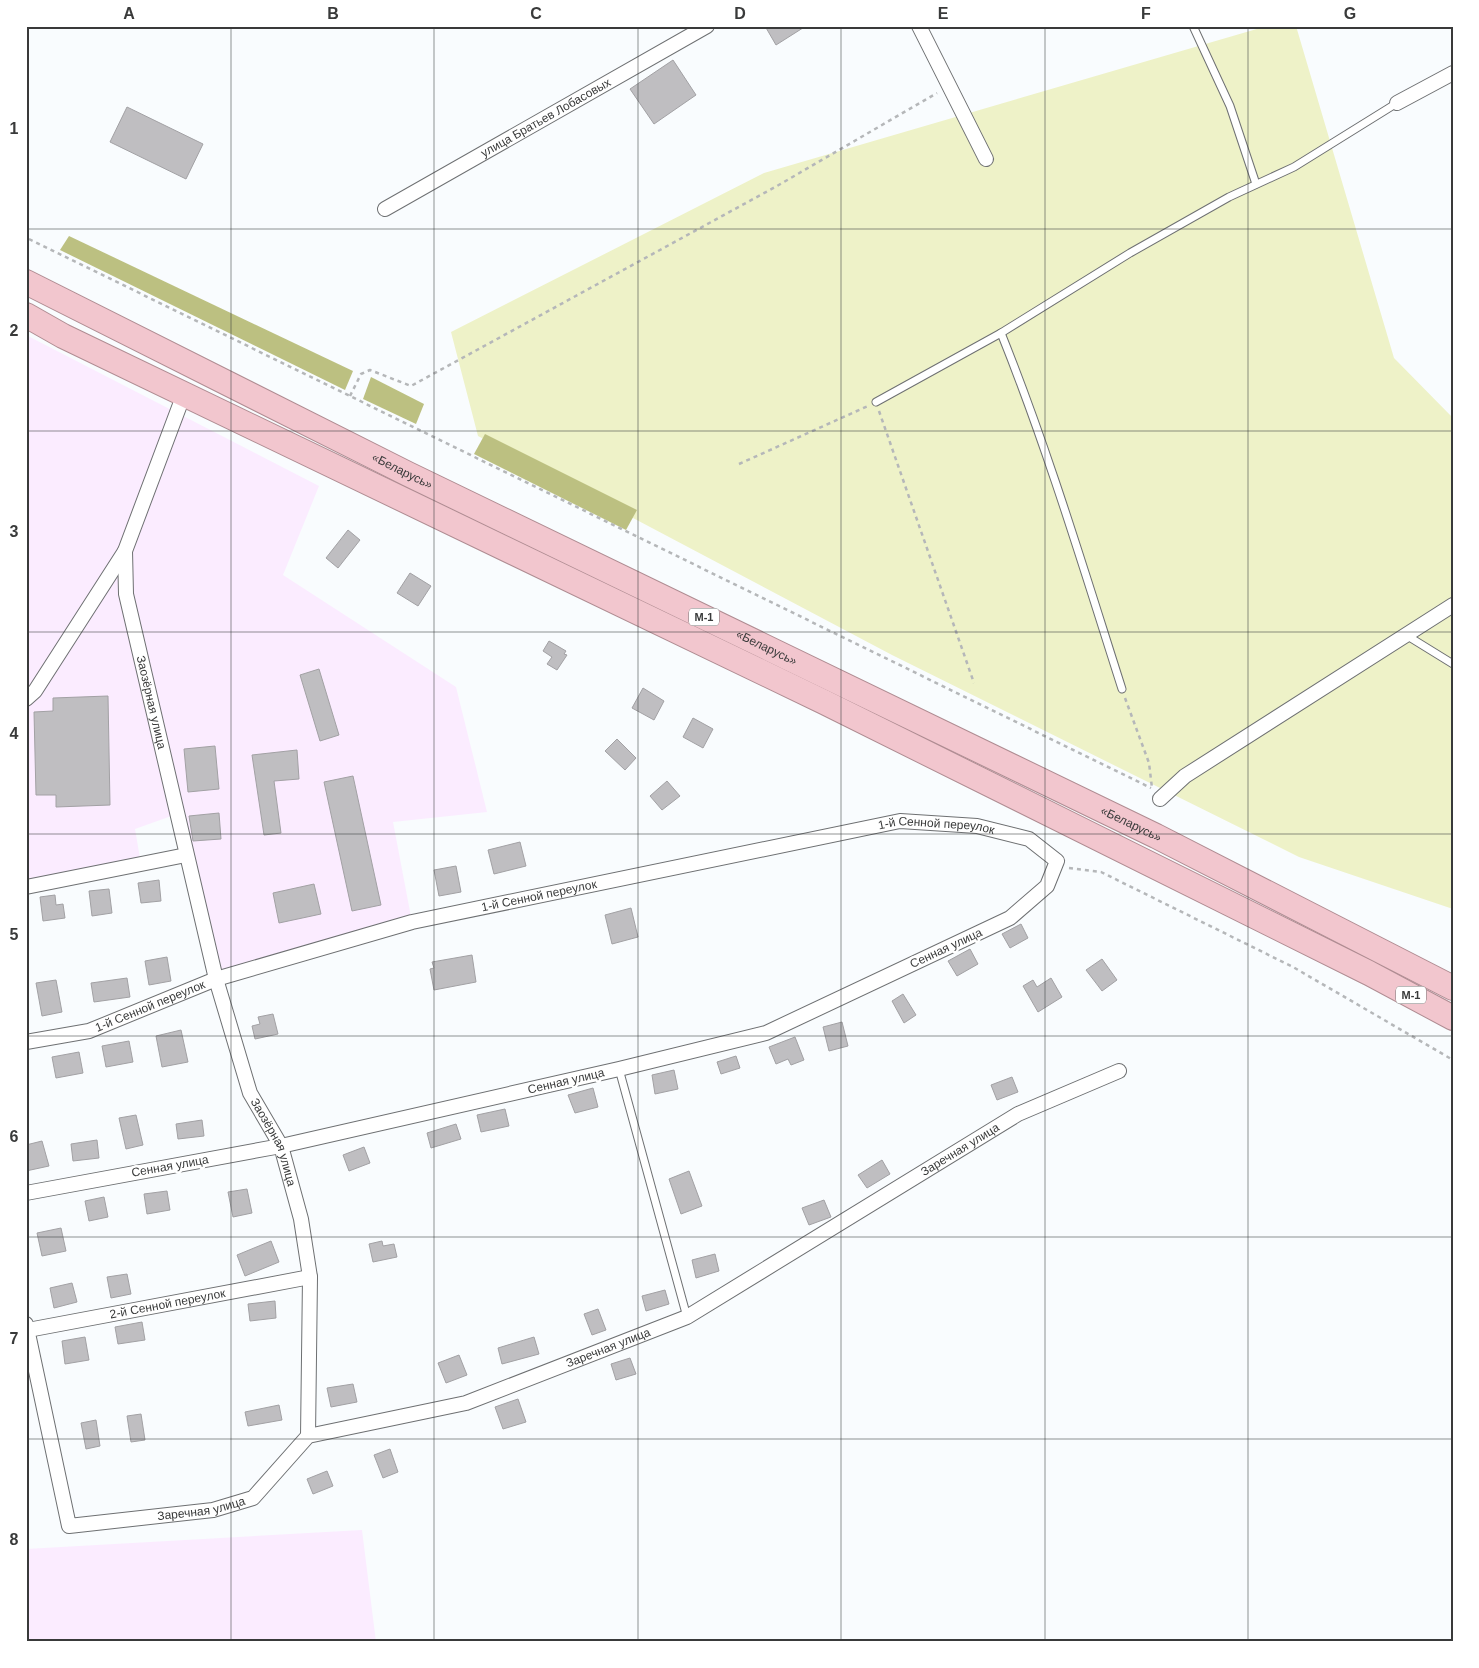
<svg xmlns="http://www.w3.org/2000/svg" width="1479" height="1668" font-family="Arial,sans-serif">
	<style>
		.industrial { fill: #fbecff }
		.green { fill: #eef2c8 }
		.forest { fill: #bcc081 }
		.building { fill: #bfbec1; stroke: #a2a1a4 }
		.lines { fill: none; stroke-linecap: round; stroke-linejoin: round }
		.service-casing { stroke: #6e7072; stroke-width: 9 }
		.minor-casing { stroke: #6e7072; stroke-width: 16 }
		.trunk-casing { stroke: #af8c92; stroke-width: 26 }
		.path { stroke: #b5b7b9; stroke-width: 2.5; stroke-dasharray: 4 4; stroke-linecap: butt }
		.service { stroke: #fff; stroke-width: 7 }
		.minor { stroke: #fff; stroke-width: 14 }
		.trunk { stroke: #f2c6ce; stroke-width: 24 }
		.grid { fill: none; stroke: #393a3a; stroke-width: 1; stroke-opacity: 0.55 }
		.labels { text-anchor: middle; stroke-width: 5; stroke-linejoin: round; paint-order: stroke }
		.shield { fill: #fff; stroke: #747575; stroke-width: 1 }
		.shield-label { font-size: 11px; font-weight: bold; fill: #393a3a }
		.street-label { font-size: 12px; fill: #393a3a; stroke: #fff }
		.neatline { fill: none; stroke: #393a3a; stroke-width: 2 }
		.grid-label { font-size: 16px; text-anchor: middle; font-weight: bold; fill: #393a3a }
	</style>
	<rect width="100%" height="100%" fill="#f9fcfe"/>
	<g class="industrial">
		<polygon points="26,335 319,486 283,575 456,687 487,812 393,822 412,922 216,979 177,814 135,829 141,864 26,881"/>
		<polygon points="362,1530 376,1642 26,1642 26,1549"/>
	</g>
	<polygon class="green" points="1267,26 1296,26 1394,358 1453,418 1453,909 1299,857 892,655 478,436 451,332 764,173"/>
	<g class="forest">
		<polygon points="69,236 353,371 345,390 60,250"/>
		<polygon points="371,377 424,404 416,424 363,399"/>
		<polygon points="485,434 637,510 626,530 474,454"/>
	</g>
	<g class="building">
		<polygon points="765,26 806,26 776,45"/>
		<polygon points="673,60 696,95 654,124 630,89"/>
		<polygon points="127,107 203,144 186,179 110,142"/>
		<polygon points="348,530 360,540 338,568 326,558"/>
		<polygon points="410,573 431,586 418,606 397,593"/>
		<polygon points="549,641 566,651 564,654 567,655 557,670 547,664 552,657 543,651"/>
		<polygon points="319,669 339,735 320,741 300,675"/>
		<polygon points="643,688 664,701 654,720 632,708"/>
		<polygon points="108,696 110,805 56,807 56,795 36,795 34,712 53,711 53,698"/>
		<polygon points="693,718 713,729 703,748 683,737"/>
		<polygon points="617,739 636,758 625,770 605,751"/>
		<polygon points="215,746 219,789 188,792 184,749"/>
		<polygon points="297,750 299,779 274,781 281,833 264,835 252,755"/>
		<polygon points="353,776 381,905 352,911 324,782"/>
		<polygon points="667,781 680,796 662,810 650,796"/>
		<polygon points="219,813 221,839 193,841 189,816"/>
		<polygon points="520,842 526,866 494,874 488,850"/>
		<polygon points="456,866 461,892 439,896 434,870"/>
		<polygon points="159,880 161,901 141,903 138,883"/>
		<polygon points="314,884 321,914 279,923 273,893"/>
		<polygon points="109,889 112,913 92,916 89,891"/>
		<polygon points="55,895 56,905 63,904 65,918 43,921 40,897"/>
		<polygon points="631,908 638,937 612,944 605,915"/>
		<polygon points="1021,924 1028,938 1010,948 1002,934"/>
		<polygon points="970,949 978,964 957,976 948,961"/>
		<polygon points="472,955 476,982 434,990 430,969 434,968 432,962"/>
		<polygon points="167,957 171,981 149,985 145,961"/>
		<polygon points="1102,959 1117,980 1102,991 1086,970"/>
		<polygon points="127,978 130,997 94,1002 91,983"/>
		<polygon points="1051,978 1062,997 1038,1012 1023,986 1033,980 1037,987"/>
		<polygon points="56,980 62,1012 42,1016 36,983"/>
		<polygon points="903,994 916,1015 904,1023 892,1001"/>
		<polygon points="273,1014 278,1034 255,1039 252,1026 260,1024 258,1017"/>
		<polygon points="842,1022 848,1046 829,1051 823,1027"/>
		<polygon points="181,1030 188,1062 162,1067 156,1036"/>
		<polygon points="795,1037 804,1060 791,1065 788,1059 776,1064 769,1047"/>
		<polygon points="129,1041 133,1062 106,1067 102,1046"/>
		<polygon points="79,1052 83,1073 56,1078 52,1057"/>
		<polygon points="736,1056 740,1068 721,1074 717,1062"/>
		<polygon points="674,1070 678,1089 655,1094 652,1075"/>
		<polygon points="1012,1077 1018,1092 997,1100 991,1085"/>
		<polygon points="593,1088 598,1107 575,1113 568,1095"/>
		<polygon points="505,1109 509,1126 481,1132 477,1115"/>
		<polygon points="136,1115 143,1145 126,1149 119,1118"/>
		<polygon points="202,1120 204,1136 178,1139 176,1124"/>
		<polygon points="456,1124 461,1139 431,1148 427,1133"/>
		<polygon points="97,1140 99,1158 73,1161 71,1144"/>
		<polygon points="42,1141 49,1166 26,1171 26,1145"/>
		<polygon points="364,1147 370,1163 349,1171 343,1155"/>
		<polygon points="882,1160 890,1174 867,1188 858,1175"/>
		<polygon points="689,1171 702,1206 681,1214 669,1179"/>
		<polygon points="247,1189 252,1213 233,1217 228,1192"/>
		<polygon points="167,1191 170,1210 147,1214 144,1194"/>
		<polygon points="104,1197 108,1217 89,1221 85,1201"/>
		<polygon points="824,1200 831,1217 809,1225 802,1208"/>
		<polygon points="61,1228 66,1251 42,1256 37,1233"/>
		<polygon points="271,1241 279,1262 245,1276 237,1255"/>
		<polygon points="382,1241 383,1246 394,1244 397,1257 373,1262 369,1244"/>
		<polygon points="715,1254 719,1271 696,1278 692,1260"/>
		<polygon points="127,1274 131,1294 111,1298 107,1277"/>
		<polygon points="72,1283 77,1302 54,1308 50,1288"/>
		<polygon points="665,1290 669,1304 646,1311 642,1296"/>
		<polygon points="275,1301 276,1318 250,1321 248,1304"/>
		<polygon points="598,1309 606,1330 592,1335 584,1314"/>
		<polygon points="142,1322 145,1340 118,1344 115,1327"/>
		<polygon points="85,1337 89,1360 65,1364 62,1341"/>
		<polygon points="534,1337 539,1354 502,1364 498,1348"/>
		<polygon points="459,1355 467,1375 446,1383 438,1363"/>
		<polygon points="630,1358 636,1374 616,1380 611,1364"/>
		<polygon points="353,1384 357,1402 331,1407 327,1388"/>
		<polygon points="518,1399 526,1422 503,1429 495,1407"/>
		<polygon points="279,1405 282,1420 248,1426 245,1412"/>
		<polygon points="141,1414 145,1440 131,1442 127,1416"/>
		<polygon points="96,1420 100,1446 86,1449 81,1423"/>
		<polygon points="390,1449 398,1472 383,1478 374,1455"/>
		<polygon points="327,1471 333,1486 313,1494 307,1479"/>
	</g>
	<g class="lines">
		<defs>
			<g id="service">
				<polyline points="1193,26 1230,106 1256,184"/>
				<path d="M1001,333c47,117 83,237 121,356"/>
				<polyline points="876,402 1001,333 1130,253 1229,197 1294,167 1397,103"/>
				<polyline points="1406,635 1453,664"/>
				<polyline points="619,1069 687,1317"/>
			</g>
			<g id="minor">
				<polyline points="919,26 986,159"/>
				<polyline points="1397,103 1453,73"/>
				<path id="s1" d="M385,209l322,-183"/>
				<path id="s2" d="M184,394l-59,157 1,43 90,385 34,114 31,53 20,73 9,58 -2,159"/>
				<polyline points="26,699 35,691 125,551"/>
				<polyline points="1160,799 1185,776 1453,605"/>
				<polyline points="26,887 186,855"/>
				<path id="s3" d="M26,1042l63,-11 127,-52 196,-57 488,-101 77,5 52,13 28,22 -10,25 -37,32 -244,115 -147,36 -338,77 -255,47"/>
				<path id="s4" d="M26,1324l43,202 144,-16 40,-12 55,-62 158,-33 221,-86 331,-203 101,-43"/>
				<path id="s5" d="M28,1330l282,-53"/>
			</g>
			<g id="trunk">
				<path id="s6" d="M26,282l382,192 748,362 297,152"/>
				<polyline points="26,315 63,336 824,702 1369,973 1453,1018"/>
			</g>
		</defs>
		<use href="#service" class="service-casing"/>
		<use href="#minor" class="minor-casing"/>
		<use href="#trunk" class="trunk-casing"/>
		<g class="path">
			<polyline points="29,239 1151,788"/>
			<polyline points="350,396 361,374 370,370 411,386 777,186 937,93"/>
			<polyline points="879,411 974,683"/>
			<polyline points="739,464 868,406"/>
			<polyline points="1125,698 1149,763 1152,788"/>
			<polyline points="1069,868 1101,872 1293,967 1453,1060"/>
		</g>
		<use href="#service" class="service"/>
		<use href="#minor" class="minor"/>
		<use href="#trunk" class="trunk"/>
	</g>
	<path class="grid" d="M231,26v1616M434,26v1616M638,26v1616M841,26v1616M1045,26v1616M1248,26v1616M26,229h1427M26,431h1427M26,632h1427M26,834h1427M26,1036h1427M26,1237h1427M26,1439h1427"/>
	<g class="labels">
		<g class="shield">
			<rect x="689" y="608.5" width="30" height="17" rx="4"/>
			<rect x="1396" y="986.5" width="30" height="17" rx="4"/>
		</g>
		<g class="shield-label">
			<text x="704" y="621">М-1</text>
			<text x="1411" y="999">М-1</text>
		</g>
		<g class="street-label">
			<text dy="4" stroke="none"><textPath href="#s1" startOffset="185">улица Братьев Лобасовых</textPath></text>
			<text dy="4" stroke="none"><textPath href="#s6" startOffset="421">«Беларусь»</textPath></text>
			<text dy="4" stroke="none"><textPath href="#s6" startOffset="826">«Беларусь»</textPath></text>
			<text dy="4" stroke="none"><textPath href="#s2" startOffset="322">Заозёрная улица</textPath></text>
			<text dy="4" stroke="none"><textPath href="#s6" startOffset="1231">«Беларусь»</textPath></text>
			<text dy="4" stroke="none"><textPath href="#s3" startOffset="940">1-й Сенной переулок</textPath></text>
			<text dy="4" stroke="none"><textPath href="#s3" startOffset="535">1-й Сенной переулок</textPath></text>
			<text transform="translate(946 948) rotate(-25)" y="4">Сенная улица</text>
			<text dy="4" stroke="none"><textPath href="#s3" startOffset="130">1-й Сенной переулок</textPath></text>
			<text transform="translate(566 1081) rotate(-13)" y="4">Сенная улица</text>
			<text dy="4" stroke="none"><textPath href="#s2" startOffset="780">Заозёрная улица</textPath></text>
			<text dy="4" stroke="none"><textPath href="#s4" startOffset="1195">Заречная улица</textPath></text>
			<text transform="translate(170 1166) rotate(-10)" y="4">Сенная улица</text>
			<text dy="4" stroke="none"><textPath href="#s5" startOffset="142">2-й Сенной переулок</textPath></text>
			<text dy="4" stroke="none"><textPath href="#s4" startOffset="790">Заречная улица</textPath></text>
			<text dy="4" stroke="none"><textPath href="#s4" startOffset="340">Заречная улица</textPath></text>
		</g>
	</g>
	<rect width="1479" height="1668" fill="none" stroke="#ffffff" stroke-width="55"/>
	<rect x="28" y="28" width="1424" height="1612" class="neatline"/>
	<g class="grid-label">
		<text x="129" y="19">A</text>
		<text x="333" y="19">B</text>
		<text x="536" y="19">C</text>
		<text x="740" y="19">D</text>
		<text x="943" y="19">E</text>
		<text x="1146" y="19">F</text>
		<text x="1350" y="19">G</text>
		<text x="14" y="134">1</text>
		<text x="14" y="336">2</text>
		<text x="14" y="537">3</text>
		<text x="14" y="739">4</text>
		<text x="14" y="940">5</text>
		<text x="14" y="1142">6</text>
		<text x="14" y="1344">7</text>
		<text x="14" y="1545">8</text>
	</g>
</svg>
